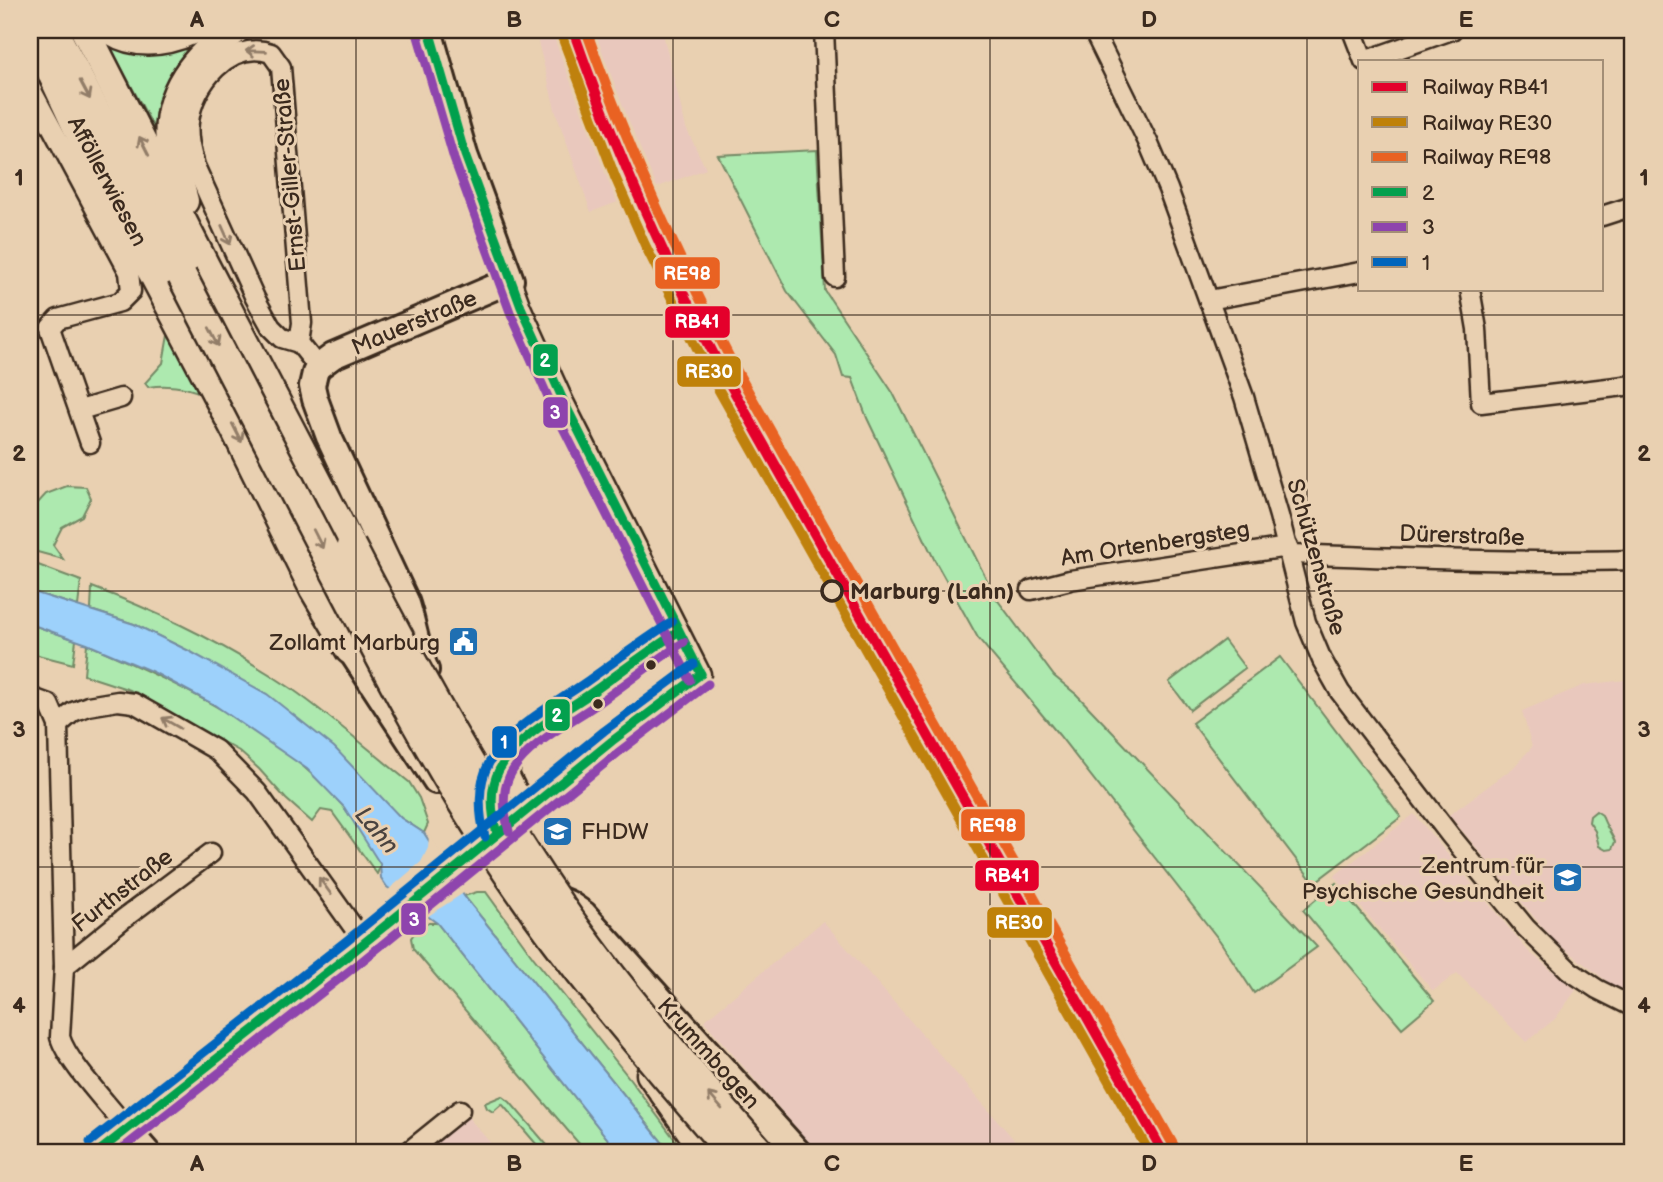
<svg xmlns="http://www.w3.org/2000/svg" width="1663" height="1182" font-family="'Balsamiq Sans',sans-serif">
	<style>
		.built { fill: #e9c8bd }
		.green { fill: #ade9af; stroke: #748a66; stroke-width: 2 }
		.water { fill: #9dd1fb; stroke: #768ea3; stroke-width: 2 }
		.pier { fill: #e9d0b1 }
		.lines { fill: none; stroke-linecap: round; stroke-linejoin: round }
		.minor-casing { stroke: #3b2a1e; stroke-width: 23 }
		.secondary-casing { stroke: #3b2a1e; stroke-width: 30 }
		.trunk-casing { stroke: #3b2a1e; stroke-width: 33 }
		.minor { stroke: #e9d0b1; stroke-width: 18 }
		.secondary { stroke: #e9d0b1; stroke-width: 24 }
		.trunk { stroke: #e9d0b1; stroke-width: 28 }
		.trunk-bridge-casing { stroke: #3b2a1e; stroke-width: 33; stroke-linecap: butt }
		.trunk-bridge { stroke: #e9d0b1; stroke-width: 28 }
		.bus-1-casing { stroke: #e9d0b1; stroke-width: 14 }
		.bus-2-casing { stroke: #e9d0b1; stroke-width: 14 }
		.bus-3-casing { stroke: #e9d0b1; stroke-width: 14 }
		.bus-1 { stroke: #03a04e; stroke-width: 9 }
		.bus-2 { stroke: #8e44ad; stroke-width: 9 }
		.bus-3 { stroke: #0065bd; stroke-width: 9 }
		.rail-1-casing { stroke: #e9d0b1; stroke-width: 16 }
		.rail-2-casing { stroke: #e9d0b1; stroke-width: 16 }
		.rail-3-casing { stroke: #e9d0b1; stroke-width: 16 }
		.rail-1 { stroke: #e4002b; stroke-width: 10 }
		.rail-2 { stroke: #bf8109; stroke-width: 10 }
		.rail-3 { stroke: #e96222; stroke-width: 10 }
		.oneway { stroke: #927d68 }
		.grid { fill: none; stroke: #3b2a1e; stroke-width: 2; stroke-opacity: 0.55 }
		.stop-dot { fill: #e9d0b1; stroke: #3b2a1e; stroke-width: 3.5 }
		.bus-dot { fill: #3b2a1e; stroke: #e9d0b1; stroke-width: 2.5 }
		.labels { text-anchor: middle; stroke-width: 6; stroke-linejoin: round; paint-order: stroke }
		.street-label { font-size: 23px; fill: #3b2a1e; stroke: #e9d0b1 }
		.stop-label { font-size: 23px; font-weight: bold; fill: #3b2a1e; stroke: #e9d0b1; text-anchor: start }
		.poi-label { font-size: 23px; fill: #3b2a1e; stroke: #e9d0b1; text-anchor: end }
		.water-label { font-size: 24px; font-style: italic; fill: #4a433f; stroke: #e9d0b1 }
		.line-badge { stroke: #e9d0b1; stroke-width: 2.5 }
		.badge-label { font-size: 19px; text-anchor: middle; font-weight: bold; fill: #fff }
		.neatline { fill: none; stroke: #3b2a1e; stroke-width: 2.5 }
		.grid-label { font-size: 23px; text-anchor: middle; font-weight: bold; fill: #3b2a1e }
	</style>
	<rect width="100%" height="100%" fill="#e9d0b1"/>
	<filter id="ink" filterUnits="userSpaceOnUse"><feTurbulence type="fractalNoise" baseFrequency=".0143" numOctaves="2"/><feDisplacementMap in="SourceGraphic" scale="14" xChannelSelector="R" yChannelSelector="G"/><feConvolveMatrix kernelMatrix="1 2 1 2 8 2 1 2 1" color-interpolation-filters="sRGB"/></filter>
	<g filter="url(#ink)">
		<g class="built">
			<polygon points="535,30 662,30 686,128 706,169 591,212 556,113"/>
			<polygon points="1633,679 1633,996 1612,985 1554,941 1449,815 1513,768 1532,747 1522,711 1584,685"/>
			<polygon points="1414,814 1528,951 1576,990 1555,1019 1526,1042 1457,973 1433,991 1334,876"/>
			<polygon points="823,921 1025,1152 817,1152 704,1021"/>
			<polygon points="463,1111 498,1152 413,1152"/>
		</g>
		<g class="green">
			<polygon points="208,30 222,30 162,143 107,41 182,43"/>
			<polygon points="817,150 825,291 893,393 996,598 1054,676 1077,695 1317,947 1254,993 1220,941 1059,735 978,638 934,559 867,418 852,378 843,377 836,355 787,291 718,155"/>
			<path d="M170,324l37,72c-20,-10 -38,-12 -59,-9l-3,-4 18,-20z"/>
			<polygon points="67,486 86,487 91,498 82,516 62,527 53,545 63,559 30,550 30,508 37,504 46,494"/>
			<polygon points="30,562 81,581 78,606 30,591"/>
			<path d="M92,587c70,26 138,60 200,102 40,28 78,62 117,93l10,16 9,26 -4,9 -23,-15 -210,-166 -57,-28 -43,-14z"/>
			<polygon points="30,624 76,640 73,664 30,653"/>
			<polygon points="1224,640 1245,668 1190,710 1169,682"/>
			<path d="M87,644c89,38 192,87 256,162 14,17 25,39 38,58l-4,10 -45,-62 -11,-2 -9,12 -26,-23 -27,-30 -20,-18 -109,-61 -46,-15z"/>
			<polygon points="1280,657 1401,817 1314,883 1192,723"/>
			<path d="M1596,811l6,4c3,11 9,17 13,27l-3,7 -6,1 -7,-4 -4,-15 -6,-9 1,-6z"/>
			<polygon points="1336,883 1434,1001 1402,1028 1303,910"/>
			<polygon points="477,892 486,892 533,957 630,1079 684,1152 670,1152 464,896"/>
			<polygon points="426,923 437,923 618,1152 586,1152 413,949 411,938 417,929"/>
			<polygon points="502,1096 510,1102 553,1152 543,1152 502,1104 493,1112 487,1108 485,1103"/>
		</g>
		<polygon class="water" points="30,591 134,624 191,652 267,694 334,747 401,818 424,833 464,896 670,1152 618,1152 437,923 387,887 381,878 380,864 344,807 307,769 213,704 153,672 87,644 30,624"/>
		<polygon class="pier" points="429,836 465,892 425,918 387,891 421,862 428,848"/>
		<g class="lines">
			<defs>
				<g id="minor">
					<polyline points="824,30 835,277"/>
					<polyline points="1093,30 1148,142 1168,189 1244,397 1279,516 1306,622 1322,660 1340,692 1450,835 1526,928 1570,971 1597,989 1633,1007"/>
					<polyline points="1352,30 1364,61 1452,30"/>
					<polyline points="30,87 129,272 131,291 120,302 58,319 50,328 90,443"/>
					<polyline points="1602,216 1633,206"/>
					<polyline points="1470,289 1477,329 1481,403 1633,385"/>
					<polyline points="1209,300 1360,272"/>
					<path d="M299,343l3,-20 -21,-256 -10,-14c-41,-14 -78,31 -82,69 -2,15 2,29 6,44l60,132 16,29 11,11 17,5 19,24"/>
					<polyline points="80,410 121,398"/>
					<path d="M1289,554c115,4 229,9 344,6"/>
					<polyline points="1031,590 1070,580 1288,547"/>
					<path d="M30,697l19,7 9,21 6,242 -4,70c7,25 50,69 67,92"/>
					<polyline points="58,725 73,712 88,706 118,701 134,703 216,750 257,792 364,942"/>
					<polyline points="513,756 509,774 517,790 523,796 529,798 547,794"/>
					<polyline points="494,792 499,771 515,749 642,654 678,632"/>
					<polyline points="500,831 612,741 701,674 564,402 521,307 511,280"/>
					<polyline points="64,967 123,919 211,853"/>
					<polyline points="408,1152 460,1110"/>
				</g>
				<g id="secondary">
					<polyline points="351,633 350,650 436,781"/>
					<path d="M426,670c-10,-22 -12,-46 -20,-69l-77,-164 -14,-38 -3,-13 3,-13 3,-6 15,-11 178,-76 -46,-125 -36,-125"/>
					<polyline points="556,898 568,903 584,914 798,1152"/>
					<polyline points="127,1129 147,1152"/>
					<polyline points="98,1152 354,951 497,834"/>
				</g>
				<g id="trunk">
					<polyline points="32,30 87,148 234,427 314,589 350,650"/>
					<polyline points="53,30 182,276"/>
					<polyline points="85,30 205,266 351,546"/>
					<path d="M111,30c26,16 54,12 81,0"/>
					<path d="M184,201c-5,-20 -12,-40 -14,-59 -5,-49 26,-87 65,-112"/>
					<polyline points="651,1074 706,1152"/>
				</g>
			</defs>
			<use href="#minor" class="minor-casing"/>
			<use href="#secondary" class="secondary-casing"/>
			<use href="#trunk" class="trunk-casing"/>
			<use href="#minor" class="minor"/>
			<use href="#secondary" class="secondary"/>
			<use href="#trunk" class="trunk"/>
			<defs>
				<g id="trunk-bridge">
					<path d="M182,276c49,94 98,188 146,282 51,97 101,195 161,287 71,110 156,208 242,307"/>
					<path d="M351,546c63,123 130,244 208,358 60,88 131,168 201,248"/>
				</g>
			</defs>
			<use href="#trunk-bridge" class="trunk-bridge-casing"/>
			<use href="#trunk-bridge" class="trunk-bridge"/>
			<defs>
				<g id="bus-1">
					<polyline points="429,30 465,155 521,307 564,402 701,674"/>
					<path d="M497,834c-5,-19 -8,-45 2,-64 19,-36 63,-56 95,-79 28,-20 55,-41 84,-59"/>
					<polyline points="98,1152 354,951 612,741 701,674"/>
				</g>
				<g id="bus-2">
					<polyline points="417,33 454,159 510,312 553,408 690,680"/>
					<path d="M509,831c-5,-17 -7,-38 0,-54 15,-32 63,-55 91,-75 28,-20 55,-41 84,-60"/>
					<polyline points="118,1152 362,961 620,751 708,684"/>
				</g>
				<g id="bus-3">
					<path d="M485,837c-6,-22 -8,-52 4,-74 20,-36 61,-56 94,-79 30,-21 58,-43 89,-62"/>
					<polyline points="90,1142 346,941 604,731 694,664"/>
				</g>
			</defs>
			<use href="#bus-1" class="bus-1-casing"/>
			<use href="#bus-2" class="bus-2-casing"/>
			<use href="#bus-3" class="bus-3-casing"/>
			<use href="#bus-1" class="bus-1"/>
			<use href="#bus-2" class="bus-2"/>
			<use href="#bus-3" class="bus-3"/>
			<defs>
				<path id="rail-1" d="M573,30c41,118 92,231 150,342l440,780"/>
				<polyline id="rail-2" points="561,34 615,177 645,245 712,378 1149,1152"/>
				<path id="rail-3" d="M586,30c41,116 91,227 148,336l440,780"/>
			</defs>
			<use href="#rail-1" class="rail-1-casing"/>
			<use href="#rail-2" class="rail-2-casing"/>
			<use href="#rail-3" class="rail-3-casing"/>
			<use href="#rail-1" class="rail-1"/>
			<use href="#rail-2" class="rail-2"/>
			<use href="#rail-3" class="rail-3"/>
		</g>
		<defs><path id="oneway-shaft" d="M-6 0H5M1.5-3L5.5 0L1.5 3" fill="none" stroke-width="1.6" stroke-linecap="round" stroke-linejoin="round" transform="scale(1.75)"/></defs>
		<g class="oneway">
			<use href="#oneway-shaft" transform="translate(256 51) rotate(-178)"/>
			<use href="#oneway-shaft" transform="translate(85 90) rotate(62)"/>
			<use href="#oneway-shaft" transform="translate(144 146) rotate(-117)"/>
			<use href="#oneway-shaft" transform="translate(226 235) rotate(66)"/>
			<use href="#oneway-shaft" transform="translate(214 337) rotate(63)"/>
			<use href="#oneway-shaft" transform="translate(237 433) rotate(63)"/>
			<use href="#oneway-shaft" transform="translate(318 539) rotate(63)"/>
			<use href="#oneway-shaft" transform="translate(171 723) rotate(-150)"/>
			<use href="#oneway-shaft" transform="translate(325 886) rotate(-126)"/>
			<use href="#oneway-shaft" transform="translate(715 1101) rotate(-131)"/>
		</g>
	</g>
	<path class="grid" d="M356,30v1122M673,30v1122M990,30v1122M1307,30v1122M30,315h1603M30,591h1603M30,867h1603"/>
	<defs>
		<symbol id="civic-square" viewBox="-11 -11 22 22"><rect x="-9" y="-9" width="18" height="18" rx="4" fill="#1f6fb2" stroke="#e9d0b1"/><path d="M-.6-6.5H3V-4.5H.6V-3L4-1V1h2V6H-6V1h2V-1L-.6-3ZM-1.2 2.5V6h2.4V2.5Z" fill="#fff"/></symbol>
		<symbol id="university-square" viewBox="-11 -11 22 22"><rect x="-9" y="-9" width="18" height="18" rx="4" fill="#1f6fb2" stroke="#e9d0b1"/><path d="M0-5L7-2L0 1L-7-2ZM-4 1L0 2.5L4 1V4Q0 6-4 4Z" fill="#fff"/></symbol>
	</defs>
	<g fill-rule="evenodd">
		<use href="#civic-square" x="446" y="624" width="35" height="35"/>
		<use href="#university-square" x="540" y="814" width="35" height="35"/>
		<use href="#university-square" x="1550" y="860" width="35" height="35"/>
	</g>
	<circle class="stop-dot" cx="832" cy="591" r="10"/>
	<g class="bus-dot">
		<circle cx="651" cy="665" r="6"/>
		<circle cx="598" cy="704" r="6"/>
	</g>
	<g class="labels">
		<g class="street-label">
			<text transform="translate(289 175) rotate(-95)" y="8">Ernst-Giller-Straße</text>
			<text transform="translate(108 181) rotate(62)" y="8">Afföllerwiesen</text>
			<text transform="translate(414 322) rotate(-23)" y="8">Mauerstraße</text>
			<text transform="translate(1462 535) rotate(2)" y="8">Dürerstraße</text>
			<text transform="translate(1155 543) rotate(-9)" y="8">Am Ortenbergsteg</text>
			<text transform="translate(1317 557) rotate(74)" y="8">Schützenstraße</text>
			<text transform="translate(122 890) rotate(-38)" y="8">Furthstraße</text>
			<text transform="translate(709 1053) rotate(48)" y="8">Krummbogen</text>
		</g>
		<g class="stop-label">
			<text x="850" y="599">Marburg (Lahn)</text>
		</g>
		<g class="poi-label">
			<text x="440" y="650">Zollamt Marburg</text>
			<text x="581" y="839" text-anchor="start">FHDW</text>
			<text x="1544" y="873">Zentrum für<tspan x="1544" dy="26">Psychische Gesundheit</tspan></text>
		</g>
		<g class="water-label">
			<text transform="translate(377 830) rotate(50)" y="8">Lahn</text>
		</g>
	</g>
	<g class="line-badge">
		<rect x="654" y="256" width="67" height="34" rx="7" fill="#e96222"/>
		<rect x="664" y="305" width="67" height="34" rx="7" fill="#e4002b"/>
		<rect x="532" y="343" width="27" height="34" rx="7" fill="#03a04e"/>
		<rect x="676" y="355" width="66" height="33" rx="7" fill="#bf8109"/>
		<rect x="542" y="396" width="27" height="33" rx="7" fill="#8e44ad"/>
		<rect x="544" y="698" width="27" height="34" rx="7" fill="#03a04e"/>
		<rect x="491" y="725" width="27" height="34" rx="7" fill="#0065bd"/>
		<rect x="960" y="808" width="66" height="34" rx="7" fill="#e96222"/>
		<rect x="974" y="859" width="66" height="33" rx="7" fill="#e4002b"/>
		<rect x="400" y="902" width="27" height="34" rx="7" fill="#8e44ad"/>
		<rect x="986" y="906" width="67" height="33" rx="7" fill="#bf8109"/>
	</g>
	<g class="badge-label">
		<text x="687" y="280">RE98</text>
		<text x="697" y="328">RB41</text>
		<text x="545" y="367">2</text>
		<text x="709" y="378">RE30</text>
		<text x="555" y="419">3</text>
		<text x="557" y="722">2</text>
		<text x="504" y="749">1</text>
		<text x="993" y="832">RE98</text>
		<text x="1007" y="882">RB41</text>
		<text x="414" y="926">3</text>
		<text x="1019" y="929">RE30</text>
	</g>
	<rect width="1663" height="1182" fill="none" stroke="#e9d0b1" stroke-width="77"/>
	<rect x="1358" y="60" width="245" height="231" fill="#e9d0b1" stroke="#a38e76" stroke-width="2"/>
	<rect x="1372" y="82" width="35" height="10" fill="#e4002b" stroke="#a38e76" stroke-width="2"/>
	<text x="1422" y="94" font-size="21" fill="#3b2a1e">Railway RB41</text>
	<rect x="1372" y="117" width="35" height="10" fill="#bf8109" stroke="#a38e76" stroke-width="2"/>
	<text x="1422" y="130" font-size="21" fill="#3b2a1e">Railway RE30</text>
	<rect x="1372" y="152" width="35" height="10" fill="#e96222" stroke="#a38e76" stroke-width="2"/>
	<text x="1422" y="164" font-size="21" fill="#3b2a1e">Railway RE98</text>
	<rect x="1372" y="187" width="35" height="10" fill="#03a04e" stroke="#a38e76" stroke-width="2"/>
	<text x="1422" y="200" font-size="21" fill="#3b2a1e">2</text>
	<rect x="1372" y="222" width="35" height="10" fill="#8e44ad" stroke="#a38e76" stroke-width="2"/>
	<text x="1422" y="234" font-size="21" fill="#3b2a1e">3</text>
	<rect x="1372" y="257" width="35" height="10" fill="#0065bd" stroke="#a38e76" stroke-width="2"/>
	<text x="1422" y="270" font-size="21" fill="#3b2a1e">1</text>
	<rect x="38" y="38" width="1586" height="1106" class="neatline"/>
	<g class="grid-label">
		<text x="197" y="27">A</text>
		<text x="514" y="27">B</text>
		<text x="832" y="27">C</text>
		<text x="1149" y="27">D</text>
		<text x="1466" y="27">E</text>
		<text x="19" y="185">1</text>
		<text x="1644" y="185">1</text>
		<text x="19" y="461">2</text>
		<text x="1644" y="461">2</text>
		<text x="19" y="737">3</text>
		<text x="1644" y="737">3</text>
		<text x="19" y="1013">4</text>
		<text x="1644" y="1013">4</text>
		<text x="197" y="1171">A</text>
		<text x="514" y="1171">B</text>
		<text x="832" y="1171">C</text>
		<text x="1149" y="1171">D</text>
		<text x="1466" y="1171">E</text>
	</g>
</svg>
